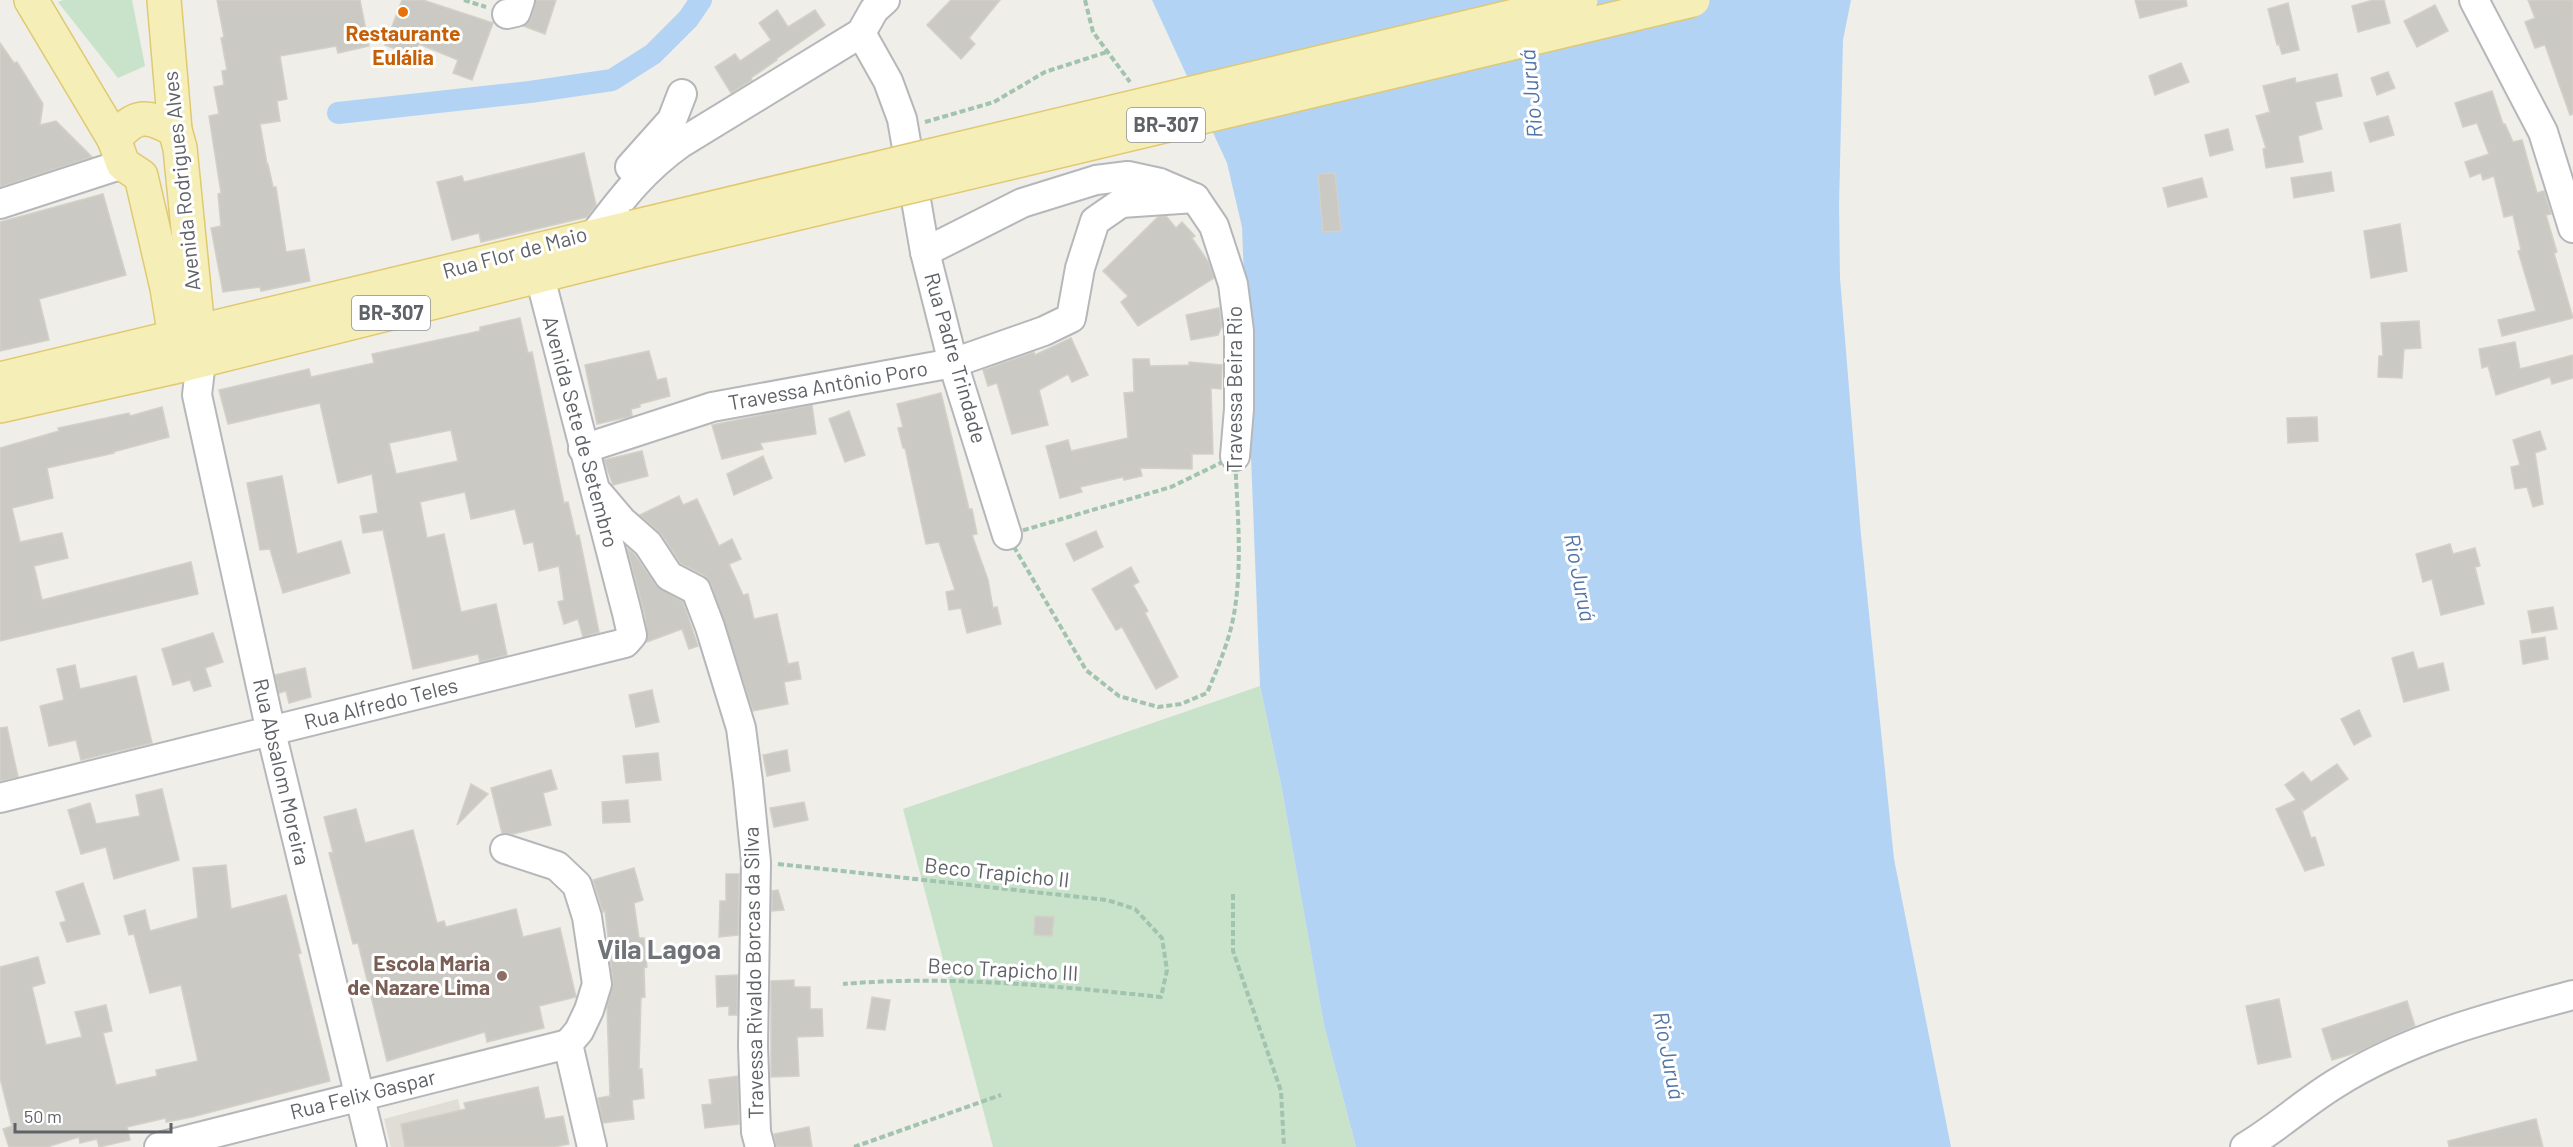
<svg xmlns="http://www.w3.org/2000/svg" width="2573" height="1147" font-family="Barlow,sans-serif">
	<style>
		.education { fill: #dfddd6 }
		.green { fill: #c8e3ca }
		.water { fill: #b3d3f5 }
		.lines { fill: none; stroke-linecap: round; stroke-linejoin: round }
		.canal { stroke: #b3d3f5; stroke-width: 22 }
		.building { fill: #cbc9c4; stroke: #d3d0c7; stroke-width: 1.5; fill-rule: evenodd }
		.minor-casing { stroke: #b5b7ba; stroke-width: 32 }
		.major-casing { stroke: #e0c970; stroke-width: 36 }
		.path { stroke: #a2c3ae; stroke-width: 4; stroke-dasharray: 6 3; stroke-linecap: butt }
		.minor { stroke: #fff; stroke-width: 28 }
		.major { stroke: #f5efb7; stroke-width: 33 }
		.major-bridge-casing { stroke: #e0c970; stroke-width: 36; stroke-linecap: butt }
		.major-bridge { stroke: #f5efb7; stroke-width: 33 }
		.food-dot { fill: #e8710a; stroke: #fff; stroke-width: 2 }
		.education-dot { fill: #8d6e63; stroke: #fff; stroke-width: 2 }
		.labels { text-anchor: middle; stroke-width: 6; stroke-linejoin: round; paint-order: stroke }
		.shield { fill: #fff; stroke: #8f9194; stroke-width: 1.5 }
		.shield-label { font-size: 20px; font-weight: bold; fill: #5f6266 }
		.food-label { font-size: 21px; font-weight: bold; fill: #c56008; stroke: #fff }
		.street-label { font-size: 21px; fill: #5f6266; stroke: #fff }
		.education-label { font-size: 21px; font-weight: bold; fill: #785e54; stroke: #fff; text-anchor: end }
		.water-label { font-size: 22px; font-style: italic; fill: #5074a6; stroke: #fff }
		.district-label { font-size: 27px; font-weight: bold; fill: #707378; stroke: #fff }
	</style>
	<rect width="100%" height="100%" fill="#efeee8"/>
	<polygon class="education" points="458,1099 469,1147 391,1147 384,1119"/>
	<g class="green">
		<polygon points="63,0 132,0 145,66 118,78 58,2"/>
		<polygon points="1260,686 1281,784 1324,1025 1356,1147 993,1147 903,809"/>
	</g>
	<polygon class="water" points="1152,0 1851,0 1843,40 1839,205 1840,278 1861,535 1894,859 1951,1147 1356,1147 1324,1025 1281,784 1260,686 1242,227 1227,163"/>
	<g class="lines">
		<polyline class="canal" points="338,113 530,92 612,80 653,54 688,19 701,0"/>
	</g>
	<g class="building">
		<polygon points="217,0 360,0 369,46 338,53 336,46 280,56 287,99 277,101 280,121 260,124 267,164 268,164 273,187 276,187 286,252 304,249 310,281 261,291 260,287 223,292 211,228 221,226 218,194 221,193 209,116 219,114 214,87 224,85 222,71 227,70 221,38 224,37"/>
		<polygon points="402,0 423,0 493,23 472,80 453,73 458,60 419,44 414,56 385,45"/>
		<polygon points="536,0 556,0 545,34 523,26 531,18"/>
		<polygon points="951,0 1000,0 969,38 975,44 961,59 927,25"/>
		<polygon points="2135,0 2186,0 2187,6 2140,18"/>
		<polygon points="2373,0 2384,0 2390,23 2358,32 2352,6"/>
		<polygon points="2528,0 2573,0 2573,114 2570,115 2545,45 2535,48 2525,22 2535,18"/>
		<polygon points="2288,3 2299,50 2282,54 2279,44 2277,45 2268,9"/>
		<polygon points="2435,5 2448,31 2417,47 2404,21"/>
		<polygon points="777,10 788,27 815,10 825,25 776,59 777,60 751,78 752,80 731,93 715,67 735,54 740,61 771,40 759,23"/>
		<polygon points="0,43 14,63 17,62 43,104 40,125 56,121 92,157 0,187"/>
		<polygon points="2181,63 2189,82 2155,95 2149,76"/>
		<polygon points="2388,72 2395,88 2377,95 2371,78"/>
		<polygon points="2337,74 2342,96 2315,102 2322,129 2298,136 2303,162 2266,168 2263,149 2266,148 2256,116 2270,112 2263,86 2295,78 2296,83"/>
		<polygon points="2492,91 2503,124 2505,124 2513,142 2522,140 2537,193 2544,191 2551,214 2546,215 2557,252 2554,253 2573,318 2502,336 2498,320 2536,311 2518,251 2521,250 2513,215 2504,217 2494,176 2483,180 2481,173 2470,177 2465,162 2489,154 2477,123 2463,127 2455,103"/>
		<polygon points="2388,116 2394,135 2370,142 2364,123"/>
		<polygon points="2228,129 2233,150 2210,156 2205,135"/>
		<polygon points="584,153 596,205 587,217 481,242 479,233 452,240 437,182 462,176 464,182"/>
		<polygon points="2331,172 2334,191 2294,198 2291,178"/>
		<polygon points="1335,173 1341,231 1323,232 1318,174"/>
		<polygon points="2202,178 2207,197 2168,207 2163,188"/>
		<polygon points="103,194 126,275 39,299 49,340 0,351 0,222"/>
		<polygon points="1166,216 1176,228 1182,222 1195,236 1192,238 1209,263 1214,278 1138,326 1121,302 1128,296 1103,271 1158,217"/>
		<polygon points="2400,224 2407,271 2371,278 2364,231"/>
		<polygon points="1219,308 1222,326 1218,335 1191,340 1186,315"/>
		<path d="M520,318l8,35 4,-1 32,151 4,-1 8,34 3,-1 20,97 -16,5 -5,-18 -14,5 -6,-22 6,-2 -5,-34 -20,5 -6,-29 -9,2 -9,-35 -44,10 -6,-27 -45,10 7,36 17,-4 17,78 35,-8 11,51 -27,7 -2,-8 -65,15 -30,-139 -20,3 -3,-17 18,-3 -6,-39 -34,9 -18,-80 -92,21 -9,-34 90,-21 2,8 63,-14 -2,-9 108,-23v-4zM451,430l7,31 -62,13 -7,-31z"/>
		<polygon points="2419,321 2421,348 2404,349 2402,378 2378,377 2379,356 2383,356 2381,323"/>
		<polygon points="1071,338 1088,375 1072,382 1068,374 1039,390 1048,425 1012,434 997,383 988,386 983,370 1034,352 1035,355"/>
		<polygon points="2515,342 2520,369 2573,355 2573,378 2552,384 2550,377 2496,395 2488,366 2482,368 2479,349"/>
		<polygon points="649,351 657,380 666,378 670,396 640,404 640,407 631,409 632,416 597,424 585,365"/>
		<polygon points="1133,359 1149,359 1150,366 1189,365 1189,362 1222,365 1221,389 1211,388 1213,454 1192,454 1192,469 1140,468 1142,476 1124,480 1123,477 1080,487 1082,492 1060,498 1046,446 1068,440 1071,451 1128,438 1124,393 1134,392"/>
		<polygon points="941,393 969,509 972,509 977,534 972,535 988,580 993,608 997,607 1001,624 967,633 961,608 949,610 946,592 955,590 939,542 926,544 905,448 903,448 898,428 903,427 897,404"/>
		<polygon points="812,405 816,434 760,443 763,449 722,459 712,425"/>
		<polygon points="162,407 169,437 113,452 114,453 47,468 53,498 12,508 20,542 62,533 68,558 34,566 42,600 191,562 198,594 0,641 0,448 59,431 58,428 129,413 130,416"/>
		<polygon points="849,411 865,455 845,462 829,419"/>
		<polygon points="2317,417 2318,441 2288,443 2287,418"/>
		<polygon points="2540,431 2546,449 2535,453 2543,504 2533,507 2527,487 2515,489 2511,467 2520,465 2513,440"/>
		<polygon points="642,451 648,476 613,485 604,460"/>
		<polygon points="763,456 772,478 734,495 727,474"/>
		<polygon points="282,476 297,554 341,541 350,573 283,593 270,549 260,550 247,483"/>
		<polygon points="679,496 683,505 697,499 719,546 732,539 741,559 729,564 743,595 748,594 754,619 777,614 788,664 798,662 801,679 784,682 788,704 753,711 711,584 704,575 680,563 662,535 640,515"/>
		<polygon points="1096,531 1103,547 1074,561 1066,544"/>
		<polygon points="2450,544 2453,554 2475,548 2480,566 2475,567 2484,604 2441,615 2432,579 2423,582 2416,554"/>
		<polygon points="627,548 635,555 656,585 683,602 698,646 689,649 682,629 647,642 645,616"/>
		<polygon points="1131,567 1139,582 1133,585 1148,611 1145,613 1178,677 1156,689 1122,627 1116,630 1092,589"/>
		<polygon points="2553,607 2557,629 2532,633 2528,611"/>
		<polygon points="213,633 223,662 205,668 211,686 194,691 190,680 173,685 162,649"/>
		<polygon points="2545,637 2548,659 2523,664 2520,641"/>
		<polygon points="2413,652 2418,669 2443,663 2449,690 2404,702 2392,658"/>
		<polygon points="75,665 80,689 136,676 152,743 81,760 76,740 49,746 40,706 64,700 57,669"/>
		<polygon points="305,668 311,697 289,703 286,691 279,693 275,675"/>
		<polygon points="652,690 659,722 636,727 629,695"/>
		<polygon points="2359,710 2371,736 2354,745 2341,719"/>
		<polygon points="7,727 18,777 0,781 0,728"/>
		<polygon points="787,750 790,771 767,776 763,755"/>
		<polygon points="658,753 661,780 626,783 623,756"/>
		<polygon points="2337,764 2348,779 2303,811 2301,808 2311,838 2315,837 2324,865 2305,871 2276,809 2296,800 2285,785 2303,772 2311,782"/>
		<polygon points="551,770 557,789 543,793 551,825 513,834 502,833 491,788"/>
		<polygon points="471,784 488,794 457,825"/>
		<polygon points="162,789 179,860 114,879 106,847 81,854 68,810 90,803 96,824 140,816 136,795"/>
		<polygon points="628,800 630,822 603,823 602,802"/>
		<polygon points="804,802 808,820 774,827 770,808"/>
		<polygon points="356,809 365,843 413,830 437,923 444,921 446,927 516,909 523,937 560,928 576,997 539,1006 544,1028 487,1042 485,1032 387,1061 358,943 353,944 329,853 333,852 324,817"/>
		<polygon points="226,865 231,909 286,895 301,953 298,954 330,1081 192,1117 166,1122 166,1118 127,1127 130,1140 99,1147 97,1139 80,1143 79,1137 47,1147 9,1147 3,1129 12,1126 0,1078 0,967 38,957 45,983 32,987 46,1045 82,1037 75,1012 106,1005 112,1031 103,1033 116,1085 157,1076 156,1070 198,1061 181,985 150,993 134,934 129,935 124,916 145,910 150,931 198,918 193,868"/>
		<polygon points="634,868 643,900 634,903 639,938 644,938 647,967 644,968 645,997 641,998 639,1069 642,1069 644,1098 632,1100 634,1119 603,1123 598,1098 610,1096 607,1007 613,982 605,911 603,912 593,880"/>
		<polygon points="726,874 739,874 738,935 719,937 720,901 726,901"/>
		<polygon points="83,883 100,934 67,942 60,923 66,921 56,892"/>
		<polygon points="778,890 784,910 772,911 772,891"/>
		<polygon points="1035,916 1054,917 1052,936 1034,935"/>
		<polygon points="738,975 737,1015 729,1015 729,1006 717,1007 716,976"/>
		<polygon points="794,980 794,987 810,987 810,1009 822,1009 823,1036 797,1037 799,1076 771,1077 771,981"/>
		<polygon points="872,997 890,1000 885,1030 867,1028"/>
		<polygon points="2279,999 2291,1057 2258,1064 2246,1006"/>
		<polygon points="2407,1001 2415,1026 2358,1052 2332,1060 2322,1029"/>
		<polygon points="738,1076 739,1124 705,1128 702,1105 712,1104 709,1080"/>
		<polygon points="538,1087 545,1119 563,1116 569,1144 554,1147 405,1147 401,1124 466,1109 464,1103"/>
		<polygon points="2536,1119 2543,1147 2449,1147 2448,1141"/>
		<polygon points="809,1127 812,1147 776,1147 774,1134"/>
	</g>
	<g class="lines">
		<defs>
			<g id="minor">
				<polyline points="2474,0 2543,132 2573,228"/>
				<polyline points="507,14 516,12 520,0"/>
				<polyline points="861,33 888,81 902,119 925,252 953,363 1007,535"/>
				<polyline points="630,167 672,120 682,94"/>
				<polyline points="0,204 123,164"/>
				<path d="M594,235c28,-37 49,-65 87,-92l180,-110 13,-23 11,-10"/>
				<polyline points="925,252 1022,203 1096,180 1128,176 1160,183 1195,198 1214,226 1233,284 1239,331 1239,409 1235,456"/>
				<polyline points="201,361 197,395 271,732 372,1147"/>
				<polyline points="583,449 712,407 953,363 1044,331 1071,318 1080,268 1095,221 1121,203 1195,198"/>
				<polyline points="599,494 622,521 648,544 669,576 696,590 710,627 741,728 748,782 756,862 753,1046 756,1132 760,1147"/>
				<polyline points="0,798 625,643 632,635 627,613 534,254"/>
				<polyline points="505,849 557,866 577,885 587,917 597,984 589,1010 579,1031 568,1044 592,1147"/>
				<polyline points="159,1147 568,1044"/>
				<path d="M2245,1147c32,-19 59,-44 90,-63 73,-46 155,-67 238,-89"/>
			</g>
			<g id="major">
				<polyline points="31,0 114,139 123,164 141,176 167,288 178,356"/>
				<polyline points="164,0 175,130 180,148 200,350"/>
				<path d="M114,139c22,-25 32,-25 61,-9"/>
				<polyline points="0,379 633,227"/>
				<polyline points="0,406 179,366 639,251"/>
			</g>
		</defs>
		<use href="#minor" class="minor-casing"/>
		<use href="#major" class="major-casing"/>
		<g class="path">
			<polyline points="464,0 486,7"/>
			<polyline points="1085,0 1093,32 1130,82"/>
			<polyline points="925,122 994,102 1045,72 1107,52"/>
			<path d="M1235,456c2,52 8,107 -1,158 -5,28 -16,53 -27,79l-26,11 -23,3 -39,-11 -33,-26 -79,-135 164,-48z"/>
			<path d="M778,864l329,36 28,9 27,29 5,32 -6,27c-105,-11 -212,-22 -318,-13"/>
			<polyline points="1233,894 1233,951 1281,1091 1284,1147"/>
			<polyline points="854,1147 1001,1095"/>
		</g>
		<use href="#minor" class="minor"/>
		<use href="#major" class="major"/>
		<defs>
			<g id="major-bridge">
				<polyline points="633,227 1581,0"/>
				<polyline points="639,251 1693,0"/>
			</g>
		</defs>
		<use href="#major-bridge" class="major-bridge-casing"/>
		<use href="#major-bridge" class="major-bridge"/>
	</g>
	<circle class="food-dot" cx="403" cy="12" r="6"/>
	<circle class="education-dot" cx="502" cy="976" r="6"/>
	<g class="labels">
		<g class="shield">
			<rect x="1127" y="108" width="78" height="34" rx="4.5"/>
			<rect x="352" y="296" width="78" height="34" rx="4.5"/>
		</g>
		<g class="shield-label">
			<text x="1166" y="132">BR-307</text>
			<text x="391" y="320">BR-307</text>
		</g>
		<g class="food-label">
			<text x="403" y="41">Restaurante<tspan x="403" dy="24">Eulália</tspan></text>
		</g>
		<g class="street-label">
			<text transform="translate(182 181) rotate(-96)" y="7">Avenida Rodrigues Alves</text>
			<text transform="translate(515 253) rotate(-15)" y="7">Rua Flor de Maio</text>
			<text transform="translate(955 358) rotate(74)" y="7">Rua Padre Trindade</text>
			<text transform="translate(828 386) rotate(-10)" y="7">Travessa Antônio Poro</text>
			<text transform="translate(1235 389) rotate(-90)" y="7">Travessa Beira Rio</text>
			<text transform="translate(580 432) rotate(75)" y="7">Avenida Sete de Setembro</text>
			<text transform="translate(381 704) rotate(-14)" y="7">Rua Alfredo Teles</text>
			<text transform="translate(281 772) rotate(77)" y="7">Rua Absalom Moreira</text>
			<text transform="translate(997 873) rotate(6)" y="7">Beco Trapicho II</text>
			<text transform="translate(1003 970) rotate(3)" y="7">Beco Trapicho III</text>
			<text transform="translate(754 973) rotate(-91)" y="7">Travessa Rivaldo Borcas da Silva</text>
			<text transform="translate(363 1095) rotate(-14)" y="7">Rua Felix Gaspar</text>
		</g>
		<g class="education-label">
			<text x="490" y="971">Escola Maria<tspan x="490" dy="24">de Nazare Lima</tspan></text>
		</g>
		<g class="water-label">
			<text transform="translate(1531 94) rotate(-95)" y="8">Rio Juruá</text>
			<text transform="translate(1580 577) rotate(79)" y="8">Rio Juruá</text>
			<text transform="translate(1669 1055) rotate(79)" y="8">Rio Juruá</text>
		</g>
		<g class="district-label">
			<text x="659" y="959">Vila Lagoa</text>
		</g>
	</g>
	<path d="M15 1123v9h156v-9" fill="none" stroke="#5f6266" stroke-width="3"/>
	<text x="24" y="1123" font-size="18" fill="#5f6266" stroke="#ffffff" stroke-width="4.5" paint-order="stroke">50 m</text>
</svg>
